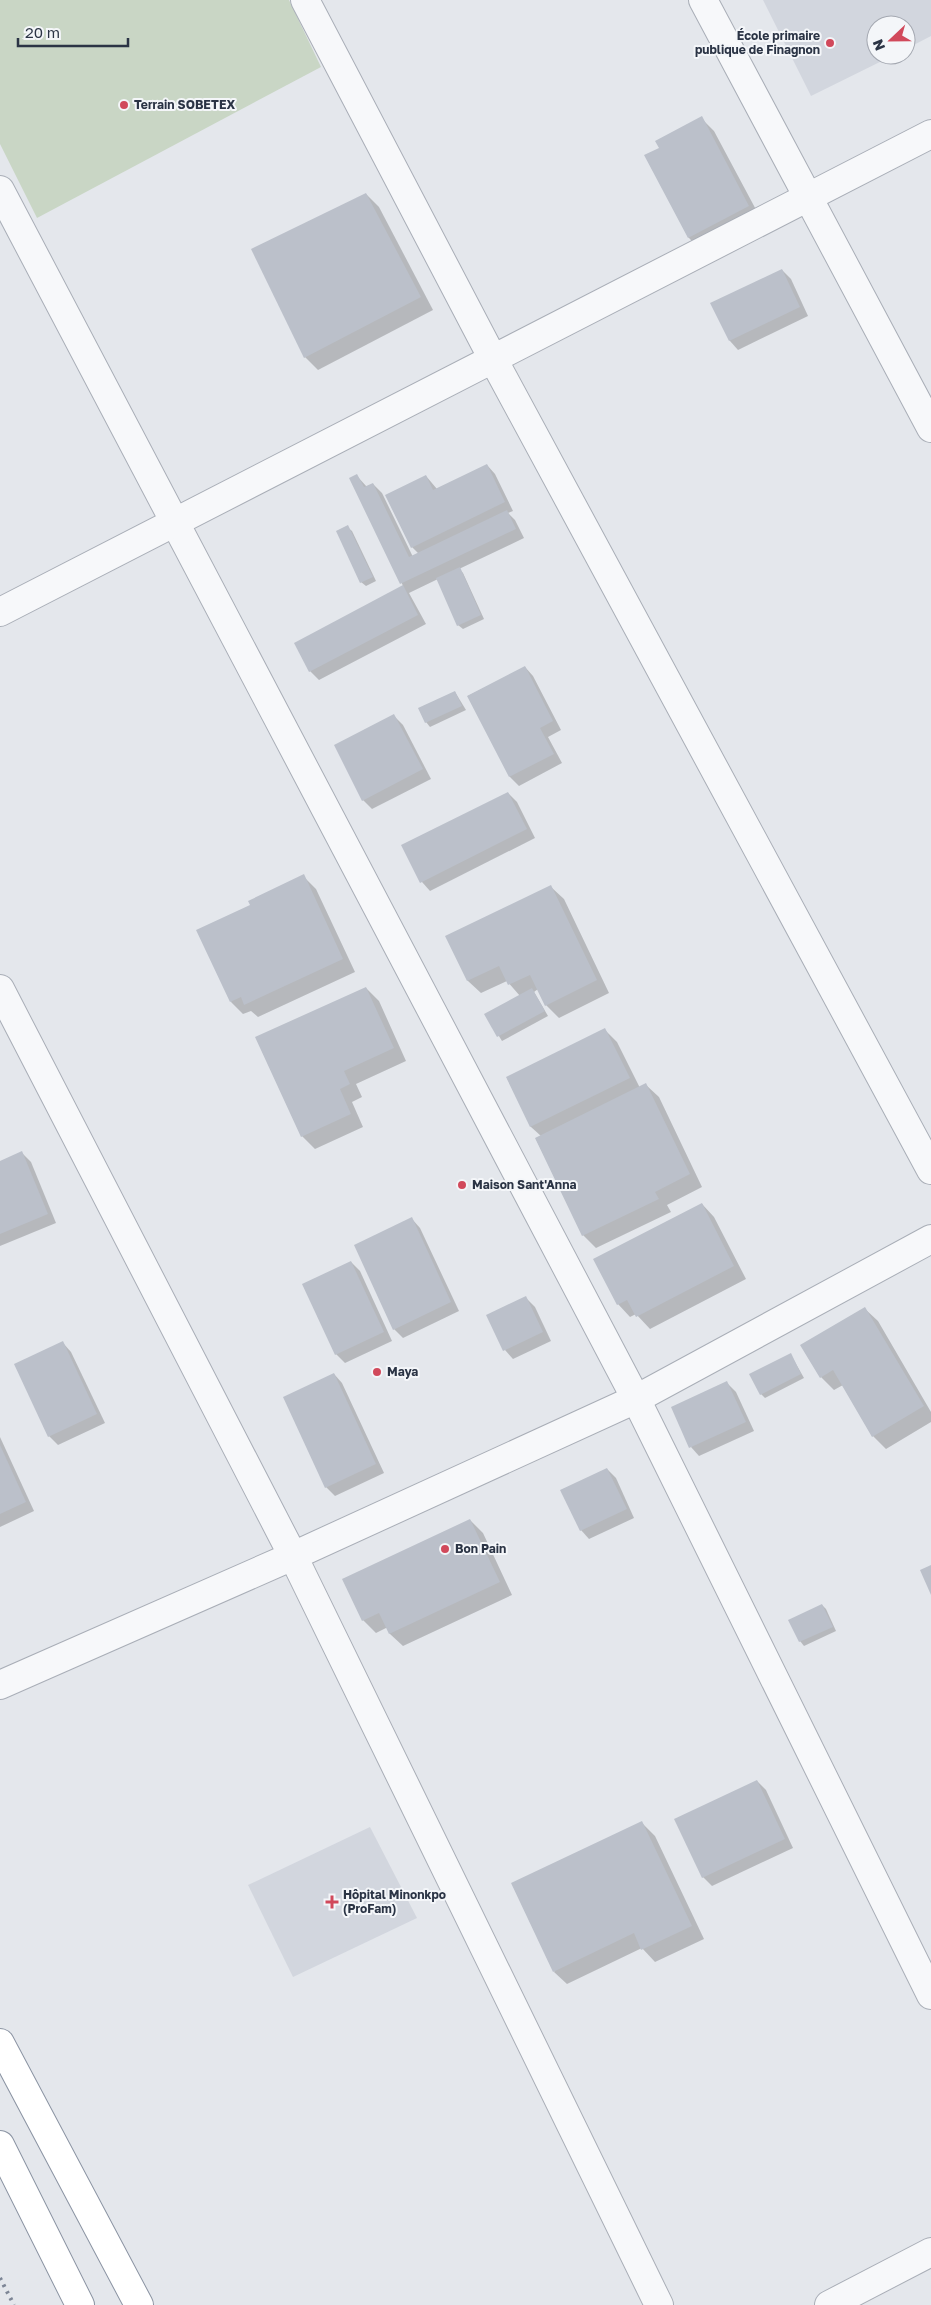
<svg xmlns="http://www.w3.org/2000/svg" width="931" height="2305" font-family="'Golos Text',sans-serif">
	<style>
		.built { fill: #d2d6de }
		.park { fill: #c9d6c5 }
		.shadow { fill: #0003 }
		.building { fill: #bbc0ca }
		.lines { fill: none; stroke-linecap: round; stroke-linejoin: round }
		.street-casing { stroke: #a9aeb7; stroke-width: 30 }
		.highway-casing { stroke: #8b94a3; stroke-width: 30 }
		.street { stroke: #f7f8fa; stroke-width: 28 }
		.highway { stroke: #fff; stroke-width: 28 }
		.rail { stroke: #7d8696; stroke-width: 4; stroke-dasharray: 2.5 5; stroke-linecap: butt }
		.poi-dot { fill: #d1495b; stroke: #f4f6f9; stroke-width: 2 }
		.labels { text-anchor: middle; stroke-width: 4; stroke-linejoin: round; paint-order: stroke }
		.poi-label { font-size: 12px; font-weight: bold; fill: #2b3445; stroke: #f4f6f9; text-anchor: start }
	</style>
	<rect width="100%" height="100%" fill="#e4e7ec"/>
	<g class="built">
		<polygon points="763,0 931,0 931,36 906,49 906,25 876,25 876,55 894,55 811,96"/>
		<polygon points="370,1827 417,1918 293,1977 248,1885"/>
	</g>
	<polygon class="park" points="0,0 289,0 321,67 37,218 0,144"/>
	<g class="shadow">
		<polygon points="701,118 714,131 761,219 702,251 689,238 646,156 661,148"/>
		<polygon points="366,194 379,207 433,310 318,370 305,357"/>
		<polygon points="782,270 791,279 808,316 738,350 730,341 712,303"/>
		<polygon points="487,465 495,474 513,511 508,513 515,520 524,538 459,569 463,573 484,619 463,629 458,625 438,579 409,593 426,624 319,680 310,671 403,586 357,476 367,487 373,484 382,493 413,557 419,554 412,547 426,476 437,489"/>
		<polygon points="347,527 352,531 376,581 366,586 361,582"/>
		<polygon points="525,667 533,676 561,730 548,737 562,763 519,786 510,777 468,696"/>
		<polygon points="455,692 466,710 430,727 426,722"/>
		<polygon points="394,716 403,725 431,779 372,809 363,800"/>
		<polygon points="508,793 517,802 535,838 430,891 422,882 403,846"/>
		<polygon points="303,876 316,889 355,972 258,1017 251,1011 243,1014 231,1002 251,906"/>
		<polygon points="551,887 564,899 609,993 559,1018 546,1005 538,989 534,992 548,1016 502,1041 486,1015 520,996 507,981 481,993 468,981 447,937"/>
		<polygon points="366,988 379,1001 406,1061 356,1084 362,1097 352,1102 363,1127 315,1149 302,1136"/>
		<polygon points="605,1030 617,1042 640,1088 646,1085 659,1097 702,1187 667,1205 671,1212 596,1248 583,1235 536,1139 541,1136 531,1127 507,1078"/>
		<polygon points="22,1153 31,1162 56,1223 0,1246 0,1162"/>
		<polygon points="702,1204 714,1217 746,1279 650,1329 636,1314 630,1317 618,1304"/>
		<polygon points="412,1219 420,1228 459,1311 403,1338 394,1329"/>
		<polygon points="351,1262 360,1271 392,1341 345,1363 336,1354"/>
		<polygon points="526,1298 535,1307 551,1341 513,1359 505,1350"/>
		<polygon points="865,1309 878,1321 931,1412 931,1422 886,1449 873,1436 843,1385 834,1390 821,1377"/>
		<polygon points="63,1343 71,1352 105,1423 58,1445 49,1436"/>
		<polygon points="791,1355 804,1378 765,1398 761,1394"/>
		<polygon points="334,1374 342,1383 384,1473 335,1496 326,1487"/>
		<polygon points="727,1383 736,1392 754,1431 699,1456 691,1447"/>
		<polygon points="0,1437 34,1511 0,1527"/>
		<polygon points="607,1469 616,1478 634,1518 589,1539 581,1530"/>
		<polygon points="470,1520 483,1533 512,1595 403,1646 390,1634 388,1627 376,1633 363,1620"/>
		<polygon points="822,1605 826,1609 836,1631 804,1646 800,1641"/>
		<polygon points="757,1781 766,1790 793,1848 712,1886 703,1877"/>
		<polygon points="642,1823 655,1836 704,1939 655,1962 642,1948 567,1984 554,1972"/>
	</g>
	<g class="building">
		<polygon points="702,116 749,206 688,238 644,155 659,148 655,141"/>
		<polygon points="366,193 421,297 304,358 251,249"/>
		<polygon points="782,269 800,307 729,341 710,303"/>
		<polygon points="487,464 505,502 411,548 385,495 426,475 433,490"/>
		<polygon points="357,474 364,487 373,483 409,557 507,510 516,529 400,584 349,478"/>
		<polygon points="348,525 373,577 360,583 336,531"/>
		<polygon points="460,567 481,615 457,626 436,578"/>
		<polygon points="403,585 418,615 309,672 294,643"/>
		<polygon points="525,666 553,721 540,728 554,754 509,777 467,696"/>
		<polygon points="455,691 462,706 425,723 418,708"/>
		<polygon points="394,714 423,769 362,801 334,745"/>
		<polygon points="508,792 527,829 420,883 401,845"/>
		<polygon points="304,874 343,959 244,1005 241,997 230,1002 196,930 250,905 248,901"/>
		<polygon points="551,885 597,980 545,1006 530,975 508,985 499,966 467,981 445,936"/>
		<polygon points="366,987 394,1048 344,1071 350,1084 340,1089 351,1114 301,1137 255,1037"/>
		<polygon points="532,988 545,1011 497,1037 484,1014"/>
		<polygon points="605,1028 630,1078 530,1127 506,1077"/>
		<polygon points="646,1083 690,1174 655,1192 659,1199 582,1236 535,1138"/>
		<polygon points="22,1151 48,1214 0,1234 0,1161"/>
		<polygon points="702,1203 734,1266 636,1317 627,1300 617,1305 593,1259"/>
		<polygon points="412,1217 451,1302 393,1330 354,1245"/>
		<polygon points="351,1261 384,1332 335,1355 302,1284"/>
		<polygon points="526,1296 543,1332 503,1351 486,1315"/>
		<polygon points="865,1307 924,1406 872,1437 833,1370 820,1378 800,1345"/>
		<polygon points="63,1341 97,1414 48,1437 14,1364"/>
		<polygon points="791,1353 801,1374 760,1395 749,1374"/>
		<polygon points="334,1373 376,1464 325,1488 283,1397"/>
		<polygon points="727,1381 746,1422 689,1448 671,1407"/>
		<polygon points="0,1445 26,1502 0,1514"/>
		<polygon points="607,1468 627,1509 580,1531 560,1490"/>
		<polygon points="470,1519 500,1582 389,1634 379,1613 362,1621 342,1579"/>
		<polygon points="931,1565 931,1595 920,1570"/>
		<polygon points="822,1604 833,1627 799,1642 788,1620"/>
		<polygon points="757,1780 785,1839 702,1878 674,1819"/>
		<polygon points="642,1821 692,1926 641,1950 634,1933 553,1972 511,1883"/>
	</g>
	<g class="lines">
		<defs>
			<g id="street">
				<polyline points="305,0 493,359 931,1170"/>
				<polyline points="703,0 931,428"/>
				<polyline points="0,190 636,1399 931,1995"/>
				<polyline points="0,612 931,134"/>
				<polyline points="0,989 293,1556 659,2305"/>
				<polyline points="0,1685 293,1556 636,1399 931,1239"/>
				<polyline points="829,2305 931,2252"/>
			</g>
			<g id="highway">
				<polyline points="0,2043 139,2305"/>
				<polyline points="0,2145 80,2305"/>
			</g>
		</defs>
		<use href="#street" class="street-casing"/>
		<use href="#highway" class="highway-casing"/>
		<use href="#street" class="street"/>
		<use href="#highway" class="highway"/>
		<polyline class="rail" points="0,2278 14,2305"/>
	</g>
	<g class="poi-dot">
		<circle cx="830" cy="43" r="5"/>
		<circle cx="124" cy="105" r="5"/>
		<circle cx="462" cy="1185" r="5"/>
		<circle cx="377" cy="1372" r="5"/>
		<circle cx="445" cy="1549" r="5"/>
		<path d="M329.5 1894.5h5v5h5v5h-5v5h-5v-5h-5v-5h5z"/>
	</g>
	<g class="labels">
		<g class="poi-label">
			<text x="820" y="40" text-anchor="end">École primaire<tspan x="820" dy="14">publique de Finagnon</tspan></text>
			<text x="134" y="109">Terrain SOBETEX</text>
			<text x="472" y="1189">Maison Sant'Anna</text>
			<text x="387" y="1376">Maya</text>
			<text x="455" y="1553">Bon Pain</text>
			<text x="343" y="1899">Hôpital Minonkpo<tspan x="343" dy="14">(ProFam)</tspan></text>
		</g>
	</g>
	<g transform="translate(891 40) rotate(248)"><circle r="24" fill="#f4f6f9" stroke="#a4a8b1"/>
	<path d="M0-4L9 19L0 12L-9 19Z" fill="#d1495b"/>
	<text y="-8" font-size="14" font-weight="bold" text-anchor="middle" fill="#2b3445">N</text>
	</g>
	<path d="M18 38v8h110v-8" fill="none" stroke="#2b3445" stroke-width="2.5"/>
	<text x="25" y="38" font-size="15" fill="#2b3445" stroke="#f4f6f9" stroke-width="4" paint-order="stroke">20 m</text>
</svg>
